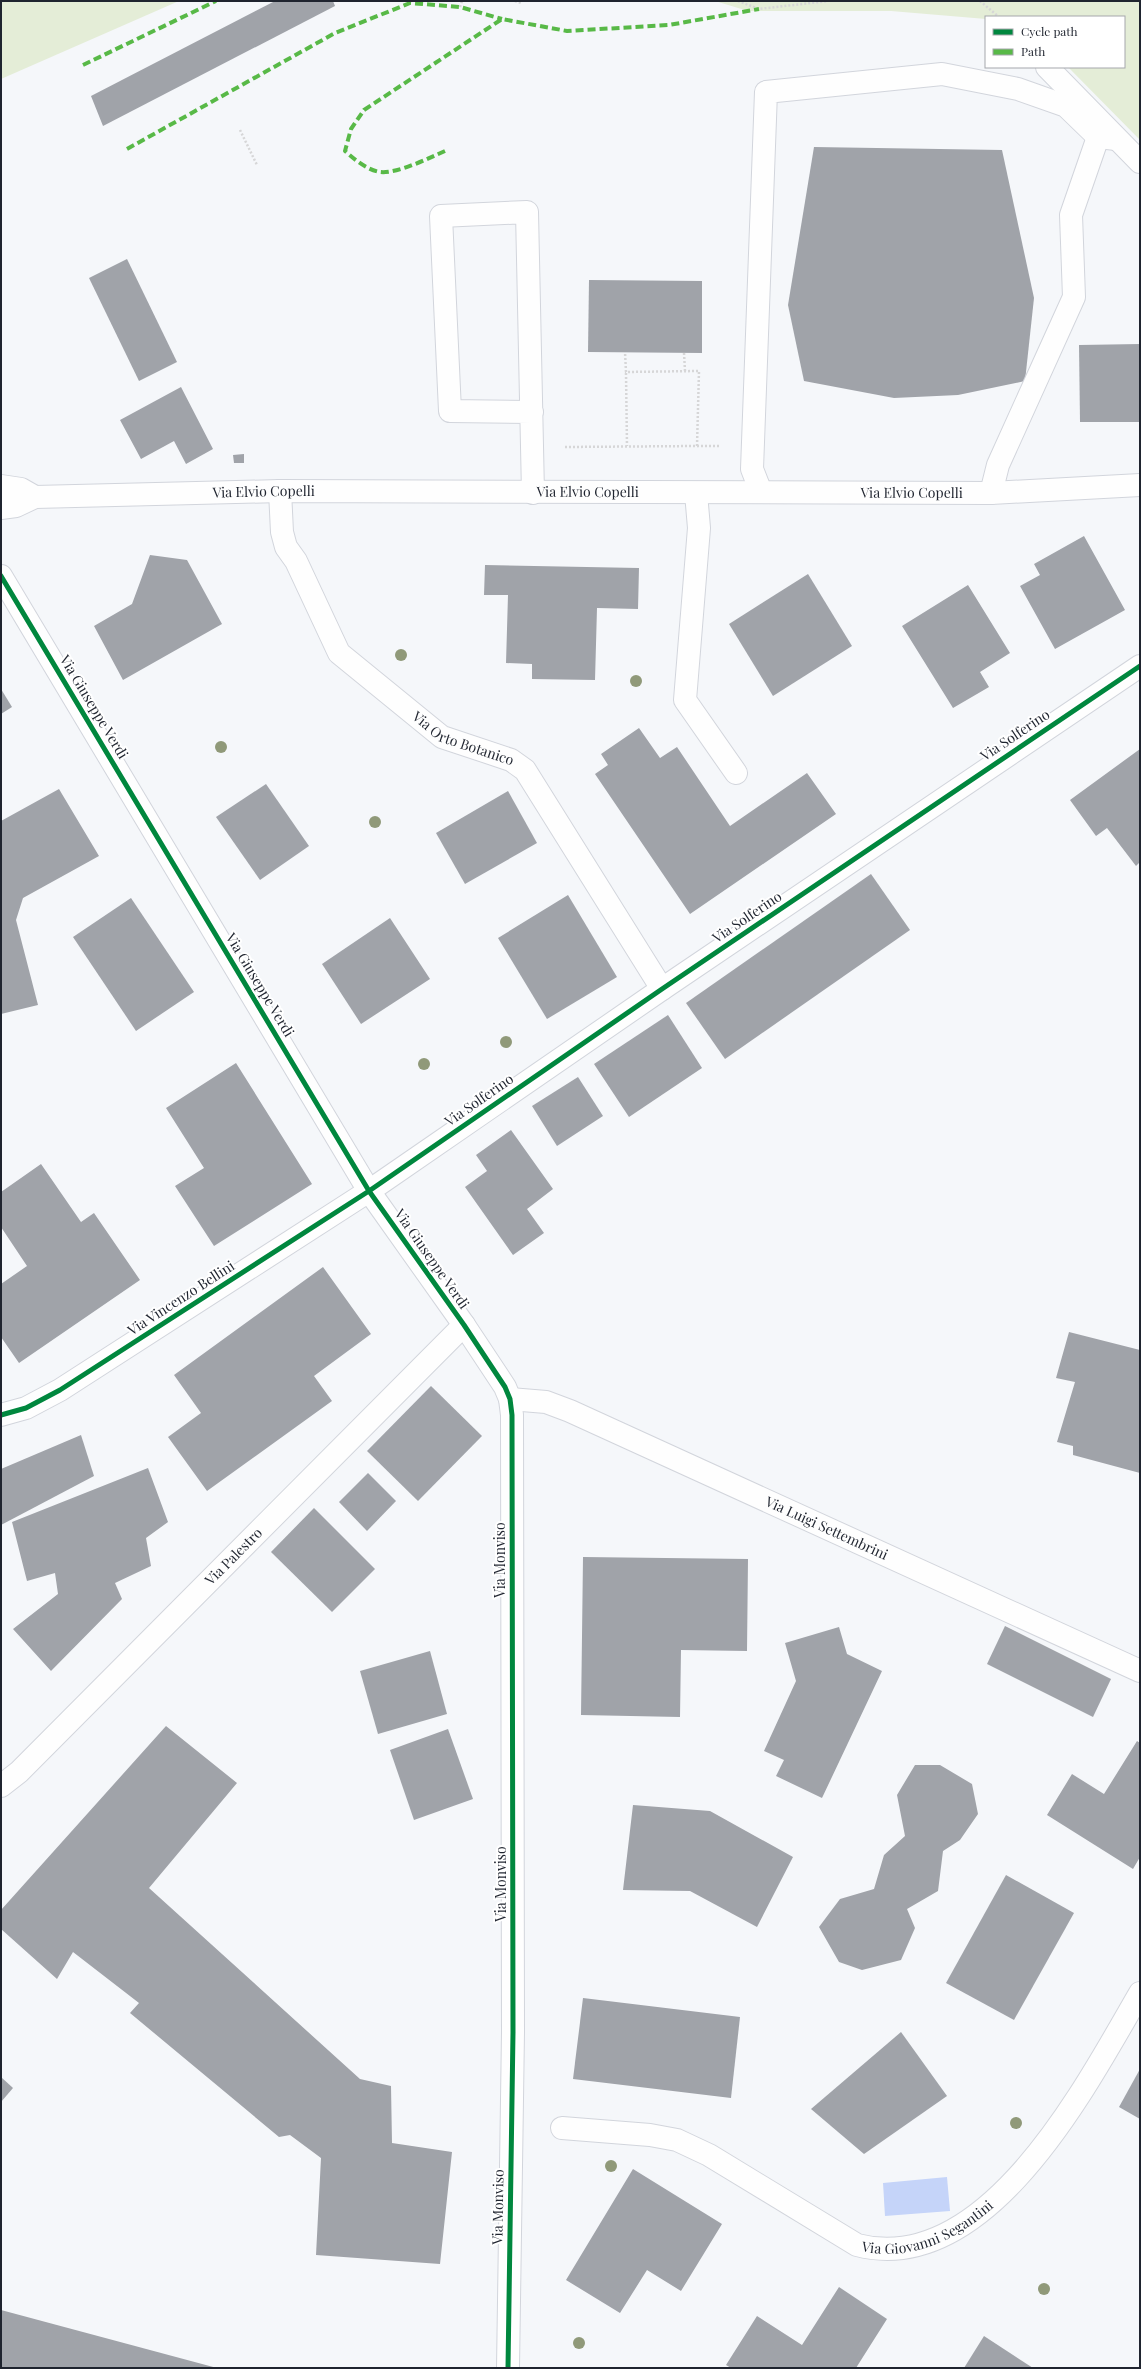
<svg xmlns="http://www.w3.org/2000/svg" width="1141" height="2369" font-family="'Playfair Display',serif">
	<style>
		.green { fill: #e4edd7 }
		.water { fill: #c5d4f9 }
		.building { fill: #a0a3a9 }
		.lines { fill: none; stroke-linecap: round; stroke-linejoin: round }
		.service-casing { stroke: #d2d5dc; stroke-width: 24 }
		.minor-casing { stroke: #d2d5dc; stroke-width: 24 }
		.secondary-casing { stroke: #d2d5dc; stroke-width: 24 }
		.path { stroke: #d6d6d7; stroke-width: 2.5; stroke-dasharray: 2 2; stroke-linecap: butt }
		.service { stroke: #fefefe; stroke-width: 22 }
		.minor { stroke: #fefefe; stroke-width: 22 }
		.secondary { stroke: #fefefe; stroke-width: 22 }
		.quiet { stroke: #58b947; stroke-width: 4; stroke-dasharray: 8 4; stroke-linecap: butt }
		.cycleway-casing { stroke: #fff; stroke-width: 8 }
		.cycleway { stroke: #00873e; stroke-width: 5 }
		.tree { fill: #909979 }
		.labels { text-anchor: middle; stroke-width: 4; stroke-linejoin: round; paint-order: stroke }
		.street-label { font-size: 14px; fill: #1f242f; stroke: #fff }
	</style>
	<rect width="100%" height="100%" fill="#f5f7fa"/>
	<g class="green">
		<polygon points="1,1 179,1 1,79"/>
		<polygon points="715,1 1140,1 1140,140 1068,67 1124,67 1124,17 986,19 891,11 748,11"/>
	</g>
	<polygon class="water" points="947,2177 950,2211 885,2216 883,2183"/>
	<g class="building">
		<polygon points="275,1 333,1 335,6 103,126 91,96"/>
		<polygon points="814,147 1002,150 1034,298 1025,381 958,395 894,398 804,381 788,305"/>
		<polygon points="127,259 177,362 139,381 89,278"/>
		<polygon points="589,280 702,281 702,353 588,352"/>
		<polygon points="1140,344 1140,422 1080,422 1079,345"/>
		<polygon points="181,387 213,449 186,464 174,441 141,459 120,420"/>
		<polygon points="244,454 244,463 234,463 233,455"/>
		<polygon points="1084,536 1125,610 1055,649 1020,586 1040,575 1034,564"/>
		<polygon points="150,555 187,560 222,624 123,680 94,626 132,604"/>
		<polygon points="485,565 639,568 638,609 597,608 595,680 532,679 532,664 506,663 508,595 484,595"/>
		<polygon points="808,574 852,646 773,696 729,624"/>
		<polygon points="968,585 1010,653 980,672 989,687 953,708 902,626"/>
		<polygon points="1,689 12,707 1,714"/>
		<polygon points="639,728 660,758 677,747 730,826 807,773 836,814 690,914 595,774 608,765 601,754"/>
		<polygon points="1140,749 1140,862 1136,866 1107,828 1096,836 1070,800"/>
		<polygon points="266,784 309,846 260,880 216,817"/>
		<polygon points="59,789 99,856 23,898 16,920 38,1005 1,1014 1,821"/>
		<polygon points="508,791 537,843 465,884 436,833"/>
		<polygon points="871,874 910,930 725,1059 686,1003"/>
		<polygon points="568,895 617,977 547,1019 498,938"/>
		<polygon points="131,898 194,992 136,1031 73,937"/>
		<polygon points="390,918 430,979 361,1024 322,964"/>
		<polygon points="668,1015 702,1068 629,1117 594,1064"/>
		<polygon points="236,1063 312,1184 214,1246 175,1186 204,1168 166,1108"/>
		<polygon points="578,1077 603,1116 557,1146 532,1106"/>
		<polygon points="511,1130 553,1189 527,1209 544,1233 513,1255 465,1187 487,1171 476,1155"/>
		<polygon points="41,1164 81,1222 94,1213 140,1280 19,1363 1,1337 1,1284 27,1266 1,1227 1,1192"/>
		<polygon points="323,1267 371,1334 314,1376 332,1401 207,1491 168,1437 201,1413 174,1375"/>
		<polygon points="1069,1332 1140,1350 1140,1473 1073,1455 1073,1446 1057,1442 1075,1382 1056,1378"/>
		<polygon points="431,1386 482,1436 418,1501 367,1451"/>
		<polygon points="81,1435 94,1476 1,1525 1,1469"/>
		<polygon points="148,1468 168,1522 146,1538 151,1566 115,1583 122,1599 51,1671 13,1629 58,1594 55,1573 27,1581 12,1522"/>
		<polygon points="368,1473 396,1501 367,1531 339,1502"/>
		<polygon points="314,1508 375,1569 332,1612 271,1552"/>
		<polygon points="583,1557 748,1559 747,1651 681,1650 680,1717 581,1715"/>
		<polygon points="1005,1626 1111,1679 1093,1717 987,1664"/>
		<polygon points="839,1627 847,1654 882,1671 822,1798 776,1776 784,1760 764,1751 796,1681 785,1643"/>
		<polygon points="430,1651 447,1714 378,1734 360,1671"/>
		<polygon points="166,1726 237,1783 149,1888 360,2079 391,2086 392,2143 452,2152 440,2264 316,2255 321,2158 290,2135 279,2137 130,2013 139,2003 73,1952 57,1979 1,1929 1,1910"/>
		<polygon points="448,1729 473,1799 414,1820 390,1750"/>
		<polygon points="1137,1741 1140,1743 1140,1857 1133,1869 1047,1815 1072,1774 1104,1794"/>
		<polygon points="915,1765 940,1765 972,1784 978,1814 960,1840 943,1851 938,1891 907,1909 915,1928 901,1960 862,1970 839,1962 819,1927 840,1899 874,1889 884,1855 905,1836 897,1795"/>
		<polygon points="633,1805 710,1811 793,1857 757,1927 690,1891 623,1890"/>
		<polygon points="1006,1875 1074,1913 1014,2020 946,1983"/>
		<polygon points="583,1998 740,2017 731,2098 573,2079"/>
		<polygon points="901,2032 947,2096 864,2154 811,2109"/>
		<polygon points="1140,2069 1140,2119 1119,2107"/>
		<polygon points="1,2077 13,2088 1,2102"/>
		<polygon points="633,2169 722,2224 681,2291 647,2270 620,2313 566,2280"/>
		<polygon points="839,2287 887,2319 856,2368 731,2368 726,2365 757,2316 802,2345"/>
		<polygon points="1,2310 217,2368 1,2368"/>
		<polygon points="984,2336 1033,2368 964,2368"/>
	</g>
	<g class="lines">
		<defs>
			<g id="service">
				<polyline points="1047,67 1140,162"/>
				<polyline points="532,412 450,411 441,216 527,212 533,493"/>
				<polyline points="761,492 752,469 766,92 942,74 1018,89 1066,106 1098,137 1116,139"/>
				<polyline points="696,493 699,528 685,700 736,773"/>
				<polyline points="991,493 998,465 1074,297 1071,215 1098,137"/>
			</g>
			<g id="minor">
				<path id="s1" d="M280,491l2,41 4,15 10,14 43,92 103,84 69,23 14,10 137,219"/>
				<polyline points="1,576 369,1191 464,1325 505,1387 510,1399 512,1415 513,2032 508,2368"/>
				<path id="s2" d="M510,1399l36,3 24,9 570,260"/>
				<polyline points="1,1415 26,1408 60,1390 369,1191 662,989 1140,666"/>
				<path id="s3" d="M1,1786l18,-14 445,-447"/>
				<path id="s4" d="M562,2128l88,7 27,5 32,15 148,90c130,34 230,-161 283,-252"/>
			</g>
			<g id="secondary">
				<polyline points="1,486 21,489 35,497"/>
				<path id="s5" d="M1,508l15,-2 19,-9 245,-6 711,2 149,-8"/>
			</g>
		</defs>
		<use href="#service" class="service-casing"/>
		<use href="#minor" class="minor-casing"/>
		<use href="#secondary" class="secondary-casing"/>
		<g class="path">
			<polyline points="515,1 521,3 522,1"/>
			<polyline points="738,1 759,9 828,1"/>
			<polyline points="980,1 999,17"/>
			<polyline points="460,7 462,1"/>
			<polyline points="240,130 257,165"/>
			<polyline points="684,353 685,371"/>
			<polyline points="626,373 627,446"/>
			<polyline points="697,446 720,446"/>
			<polyline points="565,447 697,446 699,371 626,372 625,352"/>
		</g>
		<use href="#service" class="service"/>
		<use href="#minor" class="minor"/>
		<use href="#secondary" class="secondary"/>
		<g class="quiet">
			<polyline points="83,65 216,1"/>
			<polyline points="127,149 335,33 410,3 460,7 502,19"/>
			<path d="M445,151c-16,7 -48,23 -65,21 -13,-2 -26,-13 -35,-21l6,-22 13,-19 138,-91 65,12 102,-6 90,-16"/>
		</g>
		<defs>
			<g id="cycleway">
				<polyline points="1,576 369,1191 464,1325 505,1387 510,1399 512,1415 513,2032 508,2368"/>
				<polyline points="1,1415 26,1408 60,1390 369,1191 662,989 1140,666"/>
			</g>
		</defs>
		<use href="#cycleway" class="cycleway-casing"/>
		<use href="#cycleway" class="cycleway"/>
	</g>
	<g class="tree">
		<circle cx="401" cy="655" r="6"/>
		<circle cx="636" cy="681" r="6"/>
		<circle cx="221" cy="747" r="6"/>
		<circle cx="375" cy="822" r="6"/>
		<circle cx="506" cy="1042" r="6"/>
		<circle cx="424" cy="1064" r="6"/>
		<circle cx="1016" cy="2123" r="6"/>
		<circle cx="611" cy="2166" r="6"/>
		<circle cx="1044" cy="2289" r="6"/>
		<circle cx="579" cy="2343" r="6"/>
	</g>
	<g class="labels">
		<g class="street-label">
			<text dy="5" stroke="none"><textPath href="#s5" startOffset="265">Via Elvio Copelli</textPath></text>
			<text dy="5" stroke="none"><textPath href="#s5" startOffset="913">Via Elvio Copelli</textPath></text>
			<text dy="5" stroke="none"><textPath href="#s5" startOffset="589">Via Elvio Copelli</textPath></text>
			<text transform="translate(94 707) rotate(59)" y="5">Via Giuseppe Verdi</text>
			<text transform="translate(1015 735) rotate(-34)" y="5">Via Solferino</text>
			<text dy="5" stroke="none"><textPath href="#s1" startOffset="328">Via Orto Botanico</textPath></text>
			<text transform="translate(747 917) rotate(-34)" y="5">Via Solferino</text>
			<text transform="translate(260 985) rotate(59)" y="5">Via Giuseppe Verdi</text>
			<text transform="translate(479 1100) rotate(-35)" y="5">Via Solferino</text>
			<text transform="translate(432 1259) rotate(55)" y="5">Via Giuseppe Verdi</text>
			<text transform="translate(181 1298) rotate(-33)" y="5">Via Vincenzo Bellini</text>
			<text dy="5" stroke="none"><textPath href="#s2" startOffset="344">Via Luigi Settembrini</textPath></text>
			<text dy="5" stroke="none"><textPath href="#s3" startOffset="327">Via Palestro</textPath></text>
			<text transform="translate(500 1560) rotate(-90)" y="5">Via Monviso</text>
			<text transform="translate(501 1884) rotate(-90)" y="5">Via Monviso</text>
			<text transform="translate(498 2207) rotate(-89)" y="5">Via Monviso</text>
			<text dy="5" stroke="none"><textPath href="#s4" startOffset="400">Via Giovanni Segantini</textPath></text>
		</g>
	</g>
	<rect width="1141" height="2369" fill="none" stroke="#1f242f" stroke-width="4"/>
	<rect x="985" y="16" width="140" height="52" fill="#ffffff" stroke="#a5a7ac"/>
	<rect x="993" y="29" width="20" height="6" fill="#00873e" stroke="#a5a7ac"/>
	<text x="1021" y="36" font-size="12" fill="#1f242f">Cycle path</text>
	<rect x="993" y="49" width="20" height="6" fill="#58b947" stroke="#a5a7ac"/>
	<text x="1021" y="56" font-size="12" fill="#1f242f">Path</text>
</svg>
